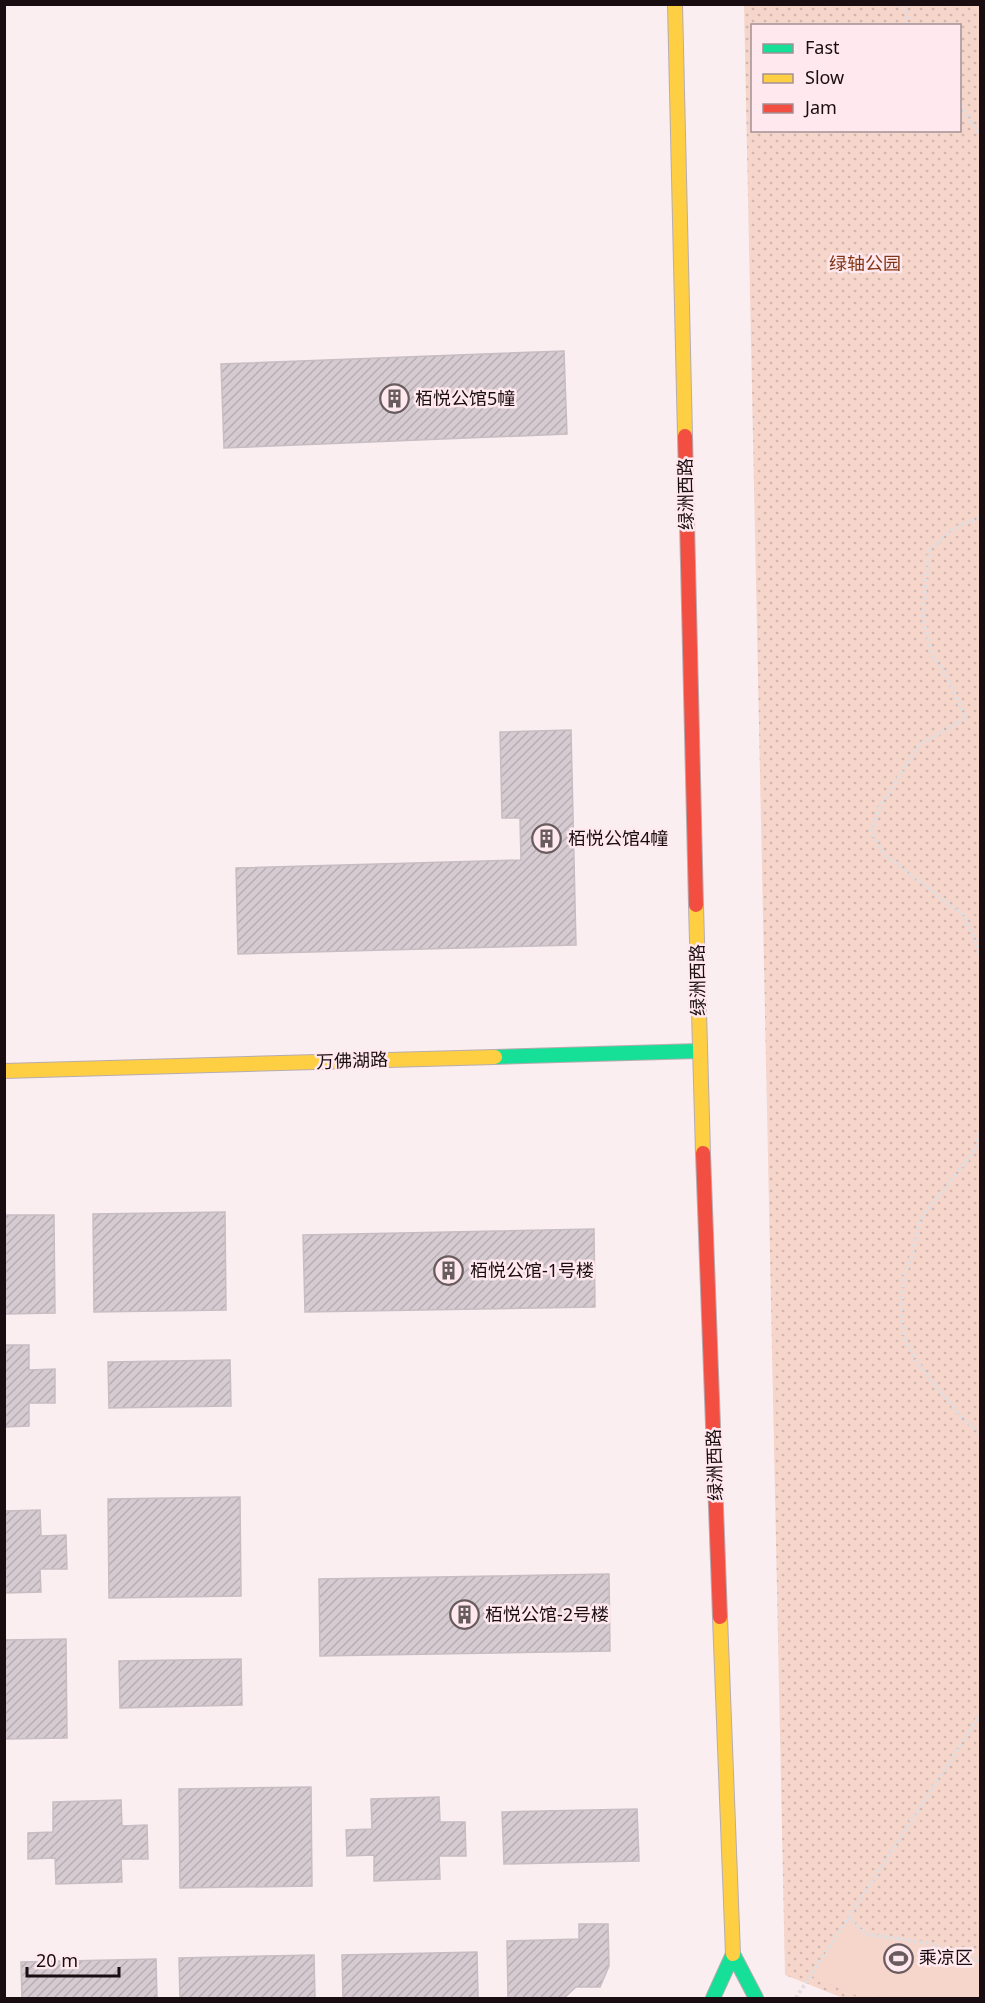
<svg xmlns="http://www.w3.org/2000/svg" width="985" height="2003" font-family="'Noto Sans','Noto Sans SC',sans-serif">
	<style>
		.park { fill: url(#park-dots); fill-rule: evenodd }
		.garden { fill: #f6d5cb }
		.building { fill: url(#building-hatch); stroke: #c8bdc2; stroke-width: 1.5 }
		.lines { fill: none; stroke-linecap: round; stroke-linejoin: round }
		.fast-casing { stroke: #b7acb0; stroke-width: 16 }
		.slow-casing { stroke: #b7acb0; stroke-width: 16 }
		.jam-casing { stroke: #b7acb0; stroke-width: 16 }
		.path { stroke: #e1ddde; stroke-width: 4; stroke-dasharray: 3 3; stroke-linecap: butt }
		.fast { stroke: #16e098; stroke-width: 14 }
		.slow { stroke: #ffcf43; stroke-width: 14 }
		.jam { stroke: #f24e42; stroke-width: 14 }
		.labels { text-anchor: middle; stroke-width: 5; stroke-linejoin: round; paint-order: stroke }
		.park-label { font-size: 18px; fill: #843716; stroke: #ffe9ef }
		.poi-label { font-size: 18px; fill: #190d11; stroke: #ffe9ef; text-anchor: start }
		.street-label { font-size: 18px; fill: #190d11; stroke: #ffe9ef }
	</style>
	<defs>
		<pattern id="park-dots" width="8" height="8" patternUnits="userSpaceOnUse" patternTransform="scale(1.5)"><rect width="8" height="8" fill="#f6d5cb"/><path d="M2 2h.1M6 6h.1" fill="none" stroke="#d2b6ad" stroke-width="1.8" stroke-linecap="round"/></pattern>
		<pattern id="building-hatch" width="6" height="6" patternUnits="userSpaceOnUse" patternTransform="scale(1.5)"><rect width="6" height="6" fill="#d6cbd0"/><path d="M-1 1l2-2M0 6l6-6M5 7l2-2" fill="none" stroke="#b7adb2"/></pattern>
	</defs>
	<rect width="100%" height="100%" fill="#faeef1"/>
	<path class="park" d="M744,5h236v1993h-137l-58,-23zM752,26h208v104h-208z"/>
	<polygon class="garden" points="848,1918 867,1934 931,1944 980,1959 980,1997 858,1996 811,1976"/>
	<g class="building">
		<polygon points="564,351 567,434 224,448 221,364"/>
		<polygon points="571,730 576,945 238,954 236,868 521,860 520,818 502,818 500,732"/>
		<polygon points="225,1212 226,1310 94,1312 93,1214"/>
		<polygon points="4,1215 54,1215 55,1313 4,1314"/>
		<polygon points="594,1229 595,1307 305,1312 303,1235"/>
		<polygon points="4,1345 29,1345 29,1370 55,1369 55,1403 29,1403 29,1426 4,1427"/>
		<polygon points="230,1360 231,1406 109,1408 108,1362"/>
		<polygon points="240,1497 241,1596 109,1598 108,1499"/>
		<polygon points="40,1510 41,1536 66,1535 67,1569 40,1569 41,1592 4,1593 4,1511"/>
		<polygon points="609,1574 610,1651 320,1656 319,1579"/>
		<polygon points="66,1639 67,1738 4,1739 4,1640"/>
		<polygon points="241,1659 242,1705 120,1708 119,1661"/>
		<polygon points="311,1787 312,1886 180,1888 179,1789"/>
		<polygon points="439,1797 440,1822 465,1822 466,1856 439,1856 440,1879 374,1881 374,1855 347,1856 346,1830 372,1829 371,1799"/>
		<polygon points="121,1800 122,1826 147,1825 148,1859 121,1859 122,1882 56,1884 55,1858 28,1859 28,1833 53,1832 53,1802"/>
		<polygon points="637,1809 639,1861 504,1864 502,1812"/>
		<polygon points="579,1924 608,1924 609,1966 600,1987 576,1987 564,1998 508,1998 507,1941 579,1939"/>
		<polygon points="477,1952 478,1998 343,1998 342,1955"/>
		<polygon points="314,1955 315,1998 180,1998 179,1958"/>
		<polygon points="156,1959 157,1998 22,1998 21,1962"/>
	</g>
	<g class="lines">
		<defs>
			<g id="fast">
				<polyline points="495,1057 699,1051"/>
				<polyline points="713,1998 733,1954 756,1998"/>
			</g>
			<g id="slow">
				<polyline points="675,4 685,436"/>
				<polyline points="696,905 703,1153"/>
				<polyline points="4,1071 495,1057"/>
				<polyline points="720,1617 733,1954"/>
			</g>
			<g id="jam">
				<polyline points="685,436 696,905"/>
				<polyline points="703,1153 720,1617"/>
			</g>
		</defs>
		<use href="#fast" class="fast-casing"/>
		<use href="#slow" class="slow-casing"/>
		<use href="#jam" class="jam-casing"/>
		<g class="path">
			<polyline points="906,4 907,26"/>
			<polyline points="960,105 980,134"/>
			<polyline points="980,517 953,529 929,551 926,580 923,616 931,653 946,675 966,718 919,745 881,805 871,831 884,854 963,915 977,944 980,958"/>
			<polyline points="980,1133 976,1149 920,1219 912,1255 903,1278 901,1315 905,1340 919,1365 962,1418 980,1432"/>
			<polyline points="848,1918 867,1934 931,1944 980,1961"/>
			<polyline points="796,1998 980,1715"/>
		</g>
		<use href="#fast" class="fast"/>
		<use href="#slow" class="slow"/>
		<use href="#jam" class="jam"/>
	</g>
	<defs>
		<symbol id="building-ring" viewBox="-11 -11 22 22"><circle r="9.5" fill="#ffe9ef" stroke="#685c5f" stroke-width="1.5"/><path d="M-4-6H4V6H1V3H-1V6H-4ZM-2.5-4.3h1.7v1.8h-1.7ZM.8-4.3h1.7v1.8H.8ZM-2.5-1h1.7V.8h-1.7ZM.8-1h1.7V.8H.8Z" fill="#685c5f"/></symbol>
		<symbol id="stadium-ring" viewBox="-11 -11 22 22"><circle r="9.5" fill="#ffe9ef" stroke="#685c5f" stroke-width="1.5"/><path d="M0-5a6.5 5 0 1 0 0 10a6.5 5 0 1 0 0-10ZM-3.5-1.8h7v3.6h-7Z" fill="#685c5f"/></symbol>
	</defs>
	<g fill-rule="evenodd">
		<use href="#building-ring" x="378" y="382" width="33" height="33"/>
		<use href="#building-ring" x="530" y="822" width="33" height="33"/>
		<use href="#building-ring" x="432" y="1254" width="33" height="33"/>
		<use href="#building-ring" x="448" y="1598" width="33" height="33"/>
		<use href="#stadium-ring" x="882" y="1942" width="33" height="33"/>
	</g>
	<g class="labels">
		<g class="park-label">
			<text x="865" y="270">绿轴公园</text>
		</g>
		<g class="poi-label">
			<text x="415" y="405">栢悦公馆5幢</text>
			<text x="568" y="845">栢悦公馆4幢</text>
			<text x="470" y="1277">栢悦公馆-1号楼</text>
			<text x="485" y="1621">栢悦公馆-2号楼</text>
			<text x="919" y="1964">乘凉区</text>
		</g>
		<g class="street-label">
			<text transform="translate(686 494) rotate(-91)" y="6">绿洲西路</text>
			<text transform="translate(698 980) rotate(-91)" y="6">绿洲西路</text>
			<text transform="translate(352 1061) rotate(-2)" y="6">万佛湖路</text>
			<text transform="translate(715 1465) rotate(-92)" y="6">绿洲西路</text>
		</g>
	</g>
	<rect width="985" height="2003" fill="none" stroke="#190d11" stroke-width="12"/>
	<rect x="751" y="24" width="210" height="108" fill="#ffe9ef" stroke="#a39196" stroke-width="1.5"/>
	<rect x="763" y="44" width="30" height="9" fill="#16e098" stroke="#a39196" stroke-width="1.5"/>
	<text x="805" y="54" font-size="18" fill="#190d11">Fast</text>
	<rect x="763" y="74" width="30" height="9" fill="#ffcf43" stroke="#a39196" stroke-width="1.5"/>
	<text x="805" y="84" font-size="18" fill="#190d11">Slow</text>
	<rect x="763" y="104" width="30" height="9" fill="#f24e42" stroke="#a39196" stroke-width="1.5"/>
	<text x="805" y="114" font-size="18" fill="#190d11">Jam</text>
	<path d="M27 1967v9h92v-9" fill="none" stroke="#190d11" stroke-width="3"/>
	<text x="36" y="1967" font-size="18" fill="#190d11" stroke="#ffe9ef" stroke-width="4.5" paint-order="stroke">20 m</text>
</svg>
